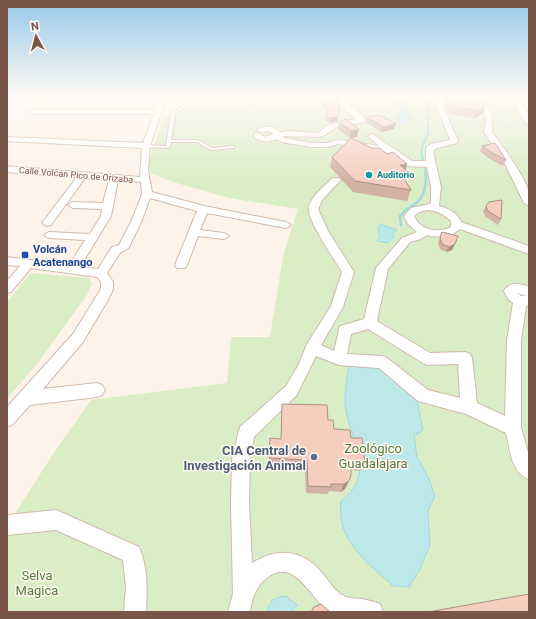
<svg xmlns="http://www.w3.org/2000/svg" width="536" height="619" font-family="Roboto,sans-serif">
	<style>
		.education { fill: #f0e5fa }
		.green { fill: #daedc6 }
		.water { fill: #bce8e9; stroke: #a1d9dc }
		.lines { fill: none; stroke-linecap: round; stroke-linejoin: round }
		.stream-far1 { stroke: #a1d9dc; stroke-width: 2 }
		.stream { stroke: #a1d9dc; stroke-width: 2.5 }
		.lane-casing { stroke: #d1b9ad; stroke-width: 2 }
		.street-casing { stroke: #d1b9ad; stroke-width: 2 }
		.lane { fill: #fff; fill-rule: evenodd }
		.street { fill: #fff; fill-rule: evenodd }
		.wall { fill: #d3b1a4 }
		.shaded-wall { fill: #ac9086 }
		.building { fill: #f5cebf; stroke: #ac9086 }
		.culture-dot { fill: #0f9aa8; stroke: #fff8f1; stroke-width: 1.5 }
		.transit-dot { fill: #1a4fb4; stroke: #fff8f1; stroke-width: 1.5 }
		.service-dot { fill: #5c6f8a; stroke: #fff8f1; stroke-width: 1.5 }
		.labels { text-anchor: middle; stroke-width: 3; stroke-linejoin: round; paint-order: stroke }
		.far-street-label { font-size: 9px; fill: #7a564a; stroke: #fff8f1 }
		.far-culture-label { font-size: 9px; font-weight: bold; fill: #0d838f; stroke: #fff8f1; text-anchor: start }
		.transit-label { font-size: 11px; font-weight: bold; fill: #164399; stroke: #fff8f1; text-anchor: start }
		.near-park-label { font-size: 13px; fill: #577a3f; stroke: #fff8f1 }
		.near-service-label { font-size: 13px; font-weight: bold; fill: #4e5e75; stroke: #fff8f1; text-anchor: end }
	</style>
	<rect width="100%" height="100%" fill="#fef3e9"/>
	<polygon class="education" points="35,97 156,97 154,102 59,103 29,101"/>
	<g class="green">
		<polygon points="189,97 518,97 529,113 529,612 7,612 7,518 12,518 55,451 91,400 227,383 231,337 270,337 283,256 298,209 229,198 173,182 150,173 148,164 163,117 184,106"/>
		<polygon points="31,273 89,278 92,283 87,295 40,360 7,399 7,302"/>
	</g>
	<g class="water">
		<polygon points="399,101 404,102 410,111 407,112 412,118 404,123 395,122 401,114 393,102"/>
		<polygon points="380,224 397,230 393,233 394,237 388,243 377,241 380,237 378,229"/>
		<path d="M349,363l31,1 35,27 8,39 -9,6 3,21 12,22 6,17 -7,15 2,34 -11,26 -10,16 -16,-1c-26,-24 -57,-45 -52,-85 39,-30 5,-64 4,-101 0,-12 3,-25 4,-37z"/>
		<polygon points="282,596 287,597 297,605 291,612 266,612 272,600"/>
	</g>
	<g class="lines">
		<path class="stream-far1" d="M422,157c-3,-13 5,-15 6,-24 1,-12 -2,-24 1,-36"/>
		<g class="stream">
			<polyline points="422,156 423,161"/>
			<path d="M401,225l-1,-9 2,-2c3,-5 8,-6 13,-10 11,-8 12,-23 10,-36"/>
		</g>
		<defs>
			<polygon id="lane" points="190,97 193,97 186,107 175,113 171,140 198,140 212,148 233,146 234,146 234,148 211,150 197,142 171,142 170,147 168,148 145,147 144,146 146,145 166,146 171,113 184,105"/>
			<g id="street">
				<polygon points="160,97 166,97 150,146 148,171 152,192 204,206 286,222 291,225 286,228 207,213 200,230 224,233 229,236 224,239 198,236 187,265 185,268 177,268 175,265 197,211 150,198 142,220 129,247 127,249 120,253 107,273 113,282 113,289 109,298 83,342 43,389 97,383 102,385 105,390 102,395 97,397 30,405 13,424 7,427 7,407 73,334 101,289 101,282 97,277 31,268 11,292 7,293 7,281 20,266 7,265 7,257 98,269 112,247 119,245 132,220 142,194 141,182 118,180 111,216 83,262 75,262 73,259 85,240 49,238 44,235 49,232 90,234 101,216 102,209 73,208 68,205 73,202 103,203 109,180 85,178 51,225 47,226 42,223 77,177 7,172 7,166 140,177 142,148 7,141 7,137 143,143 154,114 32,114 28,112 32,110 155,110"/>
				<path d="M334,97h16l-1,1 -7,1 23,19v4l-28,5 -12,8 -6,2 -36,-1 1,2 27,5h16l11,-3 41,6 -11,-10 4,-2 40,27h14v-13l5,-4 19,-4 -13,-33 1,-4 17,-6h9l-20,7 -1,3 15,34 -1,2 -20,5 -4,3 8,36 -2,19c9,2 20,8 22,16l68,24v8l-69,-25c-9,8 -22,9 -33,6l-6,4 -11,3 -22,27 -11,52 53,32 35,-1 5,2 2,4 5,45 28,13 2,-76 6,-37 -5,-4 -4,-8c5,-9 16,-8 25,-4v18l-3,1 -5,34v88l8,28v23c-18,-7 -19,-29 -23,-46l-40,-19 -48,-13 -39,-33 -40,-3 -23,-9 -20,40 -42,41 -4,22 -1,45 3,59c26,-16 51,-14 71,11 6,7 12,18 21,22 5,3 13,2 18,3 7,1 12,3 18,5l3,8h-54c-17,-12 -34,-55 -61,-35 -12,9 -16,21 -18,35h-22l5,-18 -2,-90 1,-45 8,-32 46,-41 12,-20 9,-22 24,-38 11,-34c-7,-12 -37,-54 -33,-66 4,-11 15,-20 24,-28h6l2,2 -18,19 -5,10 10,22 26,41 -11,35 -22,38 13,6 6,-25 24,-7 12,-51 26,-30 15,-6 -9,-8 -4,-8 7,-8 19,-4 1,-2v-15l-4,-20 -20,-1 -21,-14 -48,-8 -11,3h-16l-30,-5 -4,-3c-8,3 -16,4 -23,-2l1,-4h3l7,4 9,-3 -5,-3 -8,1 -4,-2c8,-5 17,-4 23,2l8,-1 30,2 10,-8 28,-6 -22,-20zM427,210c11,1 16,4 24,11v6c-13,7 -31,3 -37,-11l5,-4zM517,293l9,3h-5zM368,329l55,34 5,2 30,-1 2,34 -32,-8 -41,-32 -5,-2 -35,-2 4,-20z"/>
				<polygon points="511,97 517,97 529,115 529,123 526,123"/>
				<path d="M469,98c4,-1 8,1 12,3 12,7 12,18 11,31 9,12 35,47 37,61 1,4 0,9 0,13l-5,-3 -18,-37 -22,-34 2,-12 -2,-9 -5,-5 -10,-6z"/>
				<path d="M56,510l83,37c9,20 8,43 7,65h-22l2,-25 -3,-27 -67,-30 -49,5v-20z"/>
			</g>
		</defs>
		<use href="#lane" class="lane-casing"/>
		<use href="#street" class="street-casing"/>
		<use href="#lane" class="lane"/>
		<use href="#street" class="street"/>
	</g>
	<g class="wall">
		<polygon points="323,97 337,121 330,123 325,120 326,111 322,105"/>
		<polygon points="447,98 485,107 482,114 475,118 459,116 447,112 445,105"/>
		<polygon points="367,117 394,129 381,132 366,122"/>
		<polygon points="346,119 357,137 350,138 338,129 339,122"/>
		<polygon points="482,146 506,160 503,166 488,158 480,151"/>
		<polygon points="387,154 407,164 405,170 404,179 411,190 407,201 353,192 330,167 332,157"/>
		<polygon points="486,206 501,219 498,225 485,216 483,211"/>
		<polygon points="442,232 458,236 452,250 446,252 440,249 438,243"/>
		<polygon points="282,404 328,420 334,429 351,438 365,463 361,471 351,470 349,481 345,489 341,492 329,491 328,494 306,493 305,468 269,467 270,438 281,439"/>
	</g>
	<g class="shaded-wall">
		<polygon points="485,107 482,114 475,118 478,110"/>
		<polygon points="338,117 337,121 330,123 330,118"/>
		<polygon points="396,124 394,129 381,132 383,127"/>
		<polygon points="359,129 357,137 350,138 351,131"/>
		<polygon points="407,164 405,171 407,171 404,181 398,183 400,165"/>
		<polygon points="455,244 452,250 446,252 449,247"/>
		<polygon points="349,481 345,489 341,492 344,484"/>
	</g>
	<g class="building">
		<polygon points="323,97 336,97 339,101 338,117 330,118 326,115 327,106 322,100"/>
		<polygon points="457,97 473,97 478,98 484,104 485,107 478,110 462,109 449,105 447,98"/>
		<polygon points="380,115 396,124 383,127 367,117"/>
		<polygon points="346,119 359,129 351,131 339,122"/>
		<polygon points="351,138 372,148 379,148 387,154 393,152 407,164 400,165 407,171 400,172 411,190 355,181 332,157"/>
		<polygon points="495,143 506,160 491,152 482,146"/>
		<polygon points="502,200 501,219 488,211 486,206 489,202"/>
		<polygon points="442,232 458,236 455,244 449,247 442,244 440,237"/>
		<polygon points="282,404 327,405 328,420 333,420 334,429 350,430 351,438 362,438 365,463 351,462 351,475 349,481 344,484 331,484 331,487 308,486 307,460 269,458 270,438 281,439"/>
		<polygon points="529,594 529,612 428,612"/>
		<polygon points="321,604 330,612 334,612 311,612 314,607"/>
	</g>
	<linearGradient id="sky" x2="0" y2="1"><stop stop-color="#96c9e8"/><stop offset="0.53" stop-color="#fffaf5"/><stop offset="1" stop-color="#fffaf5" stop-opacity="0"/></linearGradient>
	<rect width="536" height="183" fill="url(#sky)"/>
	<circle class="culture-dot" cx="369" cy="175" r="4"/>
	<rect class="transit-dot" x="21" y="251" width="8" height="8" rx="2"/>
	<circle class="service-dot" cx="314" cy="457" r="4"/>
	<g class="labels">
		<g class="far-street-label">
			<text transform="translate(76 175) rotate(5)" y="3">Calle Volcán Pico de Orizaba</text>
		</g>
		<g class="far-culture-label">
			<text x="377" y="178">Auditorio</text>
		</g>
		<g class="transit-label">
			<text x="33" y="253">Volcán<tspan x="33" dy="13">Acatenango</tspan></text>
		</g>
		<g class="near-park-label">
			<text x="373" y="453">Zoológico<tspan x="373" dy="15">Guadalajara</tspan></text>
			<text x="37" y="580">Selva<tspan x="37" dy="15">Magica</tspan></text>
		</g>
		<g class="near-service-label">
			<text x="306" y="455">CIA Central de<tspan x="306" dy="15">Investigación Animal</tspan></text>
		</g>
	</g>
	<rect width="536" height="619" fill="none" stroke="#7a564a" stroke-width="16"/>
	<g transform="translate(36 36) rotate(353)" stroke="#fff8f1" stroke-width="3" paint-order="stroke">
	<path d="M0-3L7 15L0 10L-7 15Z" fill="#7a564a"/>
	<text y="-6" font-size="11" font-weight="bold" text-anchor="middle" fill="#7a564a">N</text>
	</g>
</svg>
